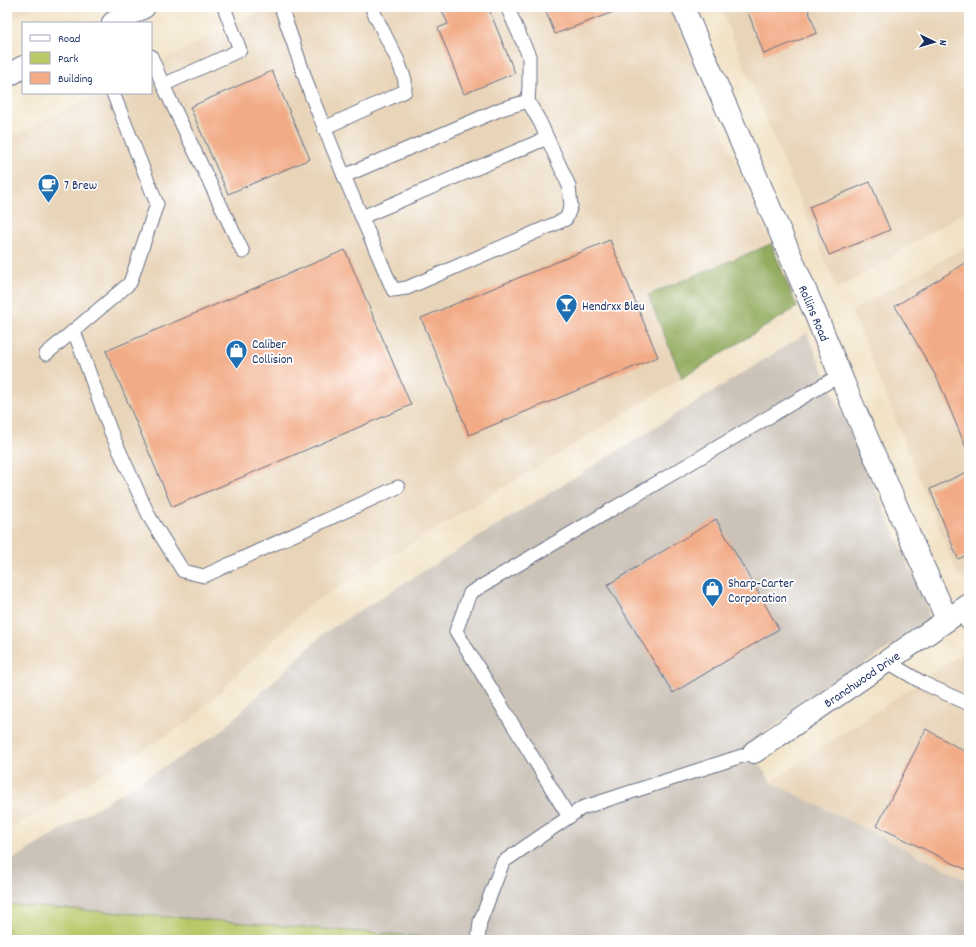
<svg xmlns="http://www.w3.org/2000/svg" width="976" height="947" font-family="Dekko,sans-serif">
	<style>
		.built { fill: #e8d4b8 }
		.industrial { fill: #cbc2b8 }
		.green { fill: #bac86a; stroke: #6a7c64 }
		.forest { fill: #93ac5e; stroke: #576e5e }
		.building { fill: #f2ab86 }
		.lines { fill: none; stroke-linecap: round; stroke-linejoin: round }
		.lane-casing { stroke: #666e83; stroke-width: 15 }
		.street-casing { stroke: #666e83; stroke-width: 24 }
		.primary-casing { stroke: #666e83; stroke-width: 24 }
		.lane { stroke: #fff; stroke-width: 13 }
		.street { stroke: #fff; stroke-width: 22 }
		.primary { stroke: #fff; stroke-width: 22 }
		.labels { text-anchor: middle; stroke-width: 3.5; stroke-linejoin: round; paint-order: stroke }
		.poi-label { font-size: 13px; fill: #1b2f5e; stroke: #fff; text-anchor: start }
		.street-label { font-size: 13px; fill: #1b2f5e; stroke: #fff }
	</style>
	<rect width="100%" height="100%" fill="#fff"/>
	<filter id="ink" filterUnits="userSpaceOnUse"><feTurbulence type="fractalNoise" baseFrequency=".025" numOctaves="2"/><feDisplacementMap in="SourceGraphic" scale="8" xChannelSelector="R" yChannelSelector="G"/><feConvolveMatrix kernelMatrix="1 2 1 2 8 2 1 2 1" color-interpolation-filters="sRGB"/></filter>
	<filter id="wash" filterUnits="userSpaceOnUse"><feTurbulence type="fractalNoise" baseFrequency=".012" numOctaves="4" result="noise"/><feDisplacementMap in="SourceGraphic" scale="16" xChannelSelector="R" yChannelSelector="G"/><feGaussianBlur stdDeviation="0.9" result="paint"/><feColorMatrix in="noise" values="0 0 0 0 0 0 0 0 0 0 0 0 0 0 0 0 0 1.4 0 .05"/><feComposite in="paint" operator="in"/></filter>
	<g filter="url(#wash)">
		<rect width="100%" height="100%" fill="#f2e3c7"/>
		<g class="built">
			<polygon points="7,7 33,7 7,20"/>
			<polygon points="268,7 669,7 771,244 648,295 682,378 465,511 309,605 189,722 7,831 7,140 97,93 151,93 151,66"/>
			<polygon points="720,7 969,7 969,209 837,290"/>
			<polygon points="969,245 969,581 959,577 852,311"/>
			<polygon points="969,649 969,881 771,782"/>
		</g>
		<polygon class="industrial" points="807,333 928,610 927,621 747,745 771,782 969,881 969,940 437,940 437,938 7,904 7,863 219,733 324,633"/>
		<polygon class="green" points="7,904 437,938 437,940 7,940"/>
		<polygon class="forest" points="771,244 797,307 682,378 648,295"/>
		<g id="blocks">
			<g class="building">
				<polygon points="443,7 488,7 515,73 464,94 438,28 448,24 441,8"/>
				<polygon points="544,7 615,7 616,11 555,34"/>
				<polygon points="746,7 807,7 817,33 764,54"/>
				<polygon points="272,71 310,159 228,194 190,107"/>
				<polygon points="870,182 890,230 829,255 809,207"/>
				<polygon points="610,240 658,357 469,435 421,318"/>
				<polygon points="345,250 411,405 172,507 106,351"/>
				<polygon points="969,261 969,455 938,380 895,306"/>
				<polygon points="969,471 969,554 958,559 930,489"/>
				<polygon points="716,519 779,629 673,693 607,585"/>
				<polygon points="926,729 969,754 969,871 877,826"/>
			</g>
		</g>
	</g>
	<g filter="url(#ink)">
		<use href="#blocks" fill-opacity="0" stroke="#666e83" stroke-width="1"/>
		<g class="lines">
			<defs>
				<g id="lane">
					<polyline points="281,7 311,95 344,176 393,290 407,288 566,219 571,206 569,186 540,122 528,101 529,86 529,56 507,7"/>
					<polyline points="151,56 163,85 243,252"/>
					<polyline points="163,85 240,50 224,7"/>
					<polyline points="324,128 405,91 405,80 398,61 373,11 376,7"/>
					<polyline points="344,176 501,109 528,101"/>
					<polyline points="362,217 547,138"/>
					<polyline points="74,331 110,430 150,518 183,571 204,576 398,487"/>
					<polyline points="46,354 130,283 157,204 113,93"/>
					<polyline points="959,612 969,625"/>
					<polyline points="886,661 923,683 969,704"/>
					<polyline points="569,817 456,631 470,593 840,375"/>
					<polyline points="478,940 480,922 503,862 582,808 754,752"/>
				</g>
				<g id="street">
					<path id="s1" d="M683,7l132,306 36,88 61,141 35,77"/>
					<path id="s2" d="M754,752l215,-147"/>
				</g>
				<g id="primary">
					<polyline points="113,23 144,7"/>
					<polyline points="7,76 23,67"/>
				</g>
			</defs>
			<use href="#lane" class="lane-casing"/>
			<use href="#street" class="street-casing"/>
			<use href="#primary" class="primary-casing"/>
			<use href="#lane" class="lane"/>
			<use href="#street" class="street"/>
			<use href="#primary" class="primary"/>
		</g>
	</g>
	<defs>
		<symbol id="cafe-pin" viewBox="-11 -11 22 30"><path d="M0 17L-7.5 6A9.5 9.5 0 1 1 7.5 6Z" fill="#1f6fb2" stroke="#fff"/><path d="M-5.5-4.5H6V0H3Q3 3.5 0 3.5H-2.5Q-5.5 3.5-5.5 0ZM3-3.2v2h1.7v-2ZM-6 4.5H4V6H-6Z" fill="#fff"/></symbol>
		<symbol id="bar-pin" viewBox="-11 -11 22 30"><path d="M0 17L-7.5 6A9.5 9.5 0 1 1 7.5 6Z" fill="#1f6fb2" stroke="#fff"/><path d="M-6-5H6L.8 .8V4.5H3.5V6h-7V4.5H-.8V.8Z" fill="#fff"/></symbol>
		<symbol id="shop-pin" viewBox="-11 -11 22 30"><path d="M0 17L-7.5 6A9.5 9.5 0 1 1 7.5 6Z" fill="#1f6fb2" stroke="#fff"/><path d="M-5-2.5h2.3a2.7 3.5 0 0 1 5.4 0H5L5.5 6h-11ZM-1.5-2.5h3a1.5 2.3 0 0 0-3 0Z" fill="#fff"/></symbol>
	</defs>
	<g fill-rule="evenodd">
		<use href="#cafe-pin" x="36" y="172" width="25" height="34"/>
		<use href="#bar-pin" x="554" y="292" width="25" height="34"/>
		<use href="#shop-pin" x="224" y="338" width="25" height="34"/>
		<use href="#shop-pin" x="700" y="576" width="25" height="34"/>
	</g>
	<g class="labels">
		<g class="poi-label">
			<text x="64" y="189">7 Brew</text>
			<text x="582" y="310">Hendrxx Bleu</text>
			<text x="252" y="348">Caliber<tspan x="252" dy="15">Collision</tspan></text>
			<text x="728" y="587">Sharp-Carter<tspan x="728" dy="15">Corporation</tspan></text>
		</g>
		<g class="street-label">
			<text dy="5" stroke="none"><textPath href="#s1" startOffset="333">Rollins Road</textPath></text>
			<text dy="5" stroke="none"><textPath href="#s2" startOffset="130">Branchwood Drive</textPath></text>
		</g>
	</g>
	<rect width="976" height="947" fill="none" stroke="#fff" stroke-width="24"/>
	<rect x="22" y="22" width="130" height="72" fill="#ffffff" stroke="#a4acbf"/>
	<rect x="30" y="35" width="20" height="6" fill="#ffffff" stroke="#a4acbf"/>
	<text x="58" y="42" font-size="12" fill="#1b2f5e">Road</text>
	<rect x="30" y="52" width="20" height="12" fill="#bac86a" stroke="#a4acbf"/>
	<text x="58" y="62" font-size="12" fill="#1b2f5e">Park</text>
	<rect x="30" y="72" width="20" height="12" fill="#f2ab86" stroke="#a4acbf"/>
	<text x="58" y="82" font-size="12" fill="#1b2f5e">Building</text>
	<g transform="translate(934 42) rotate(95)" stroke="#ffffff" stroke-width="3" paint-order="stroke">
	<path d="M0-3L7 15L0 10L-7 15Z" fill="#1b2f5e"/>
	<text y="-6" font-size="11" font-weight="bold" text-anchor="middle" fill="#1b2f5e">N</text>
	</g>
</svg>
